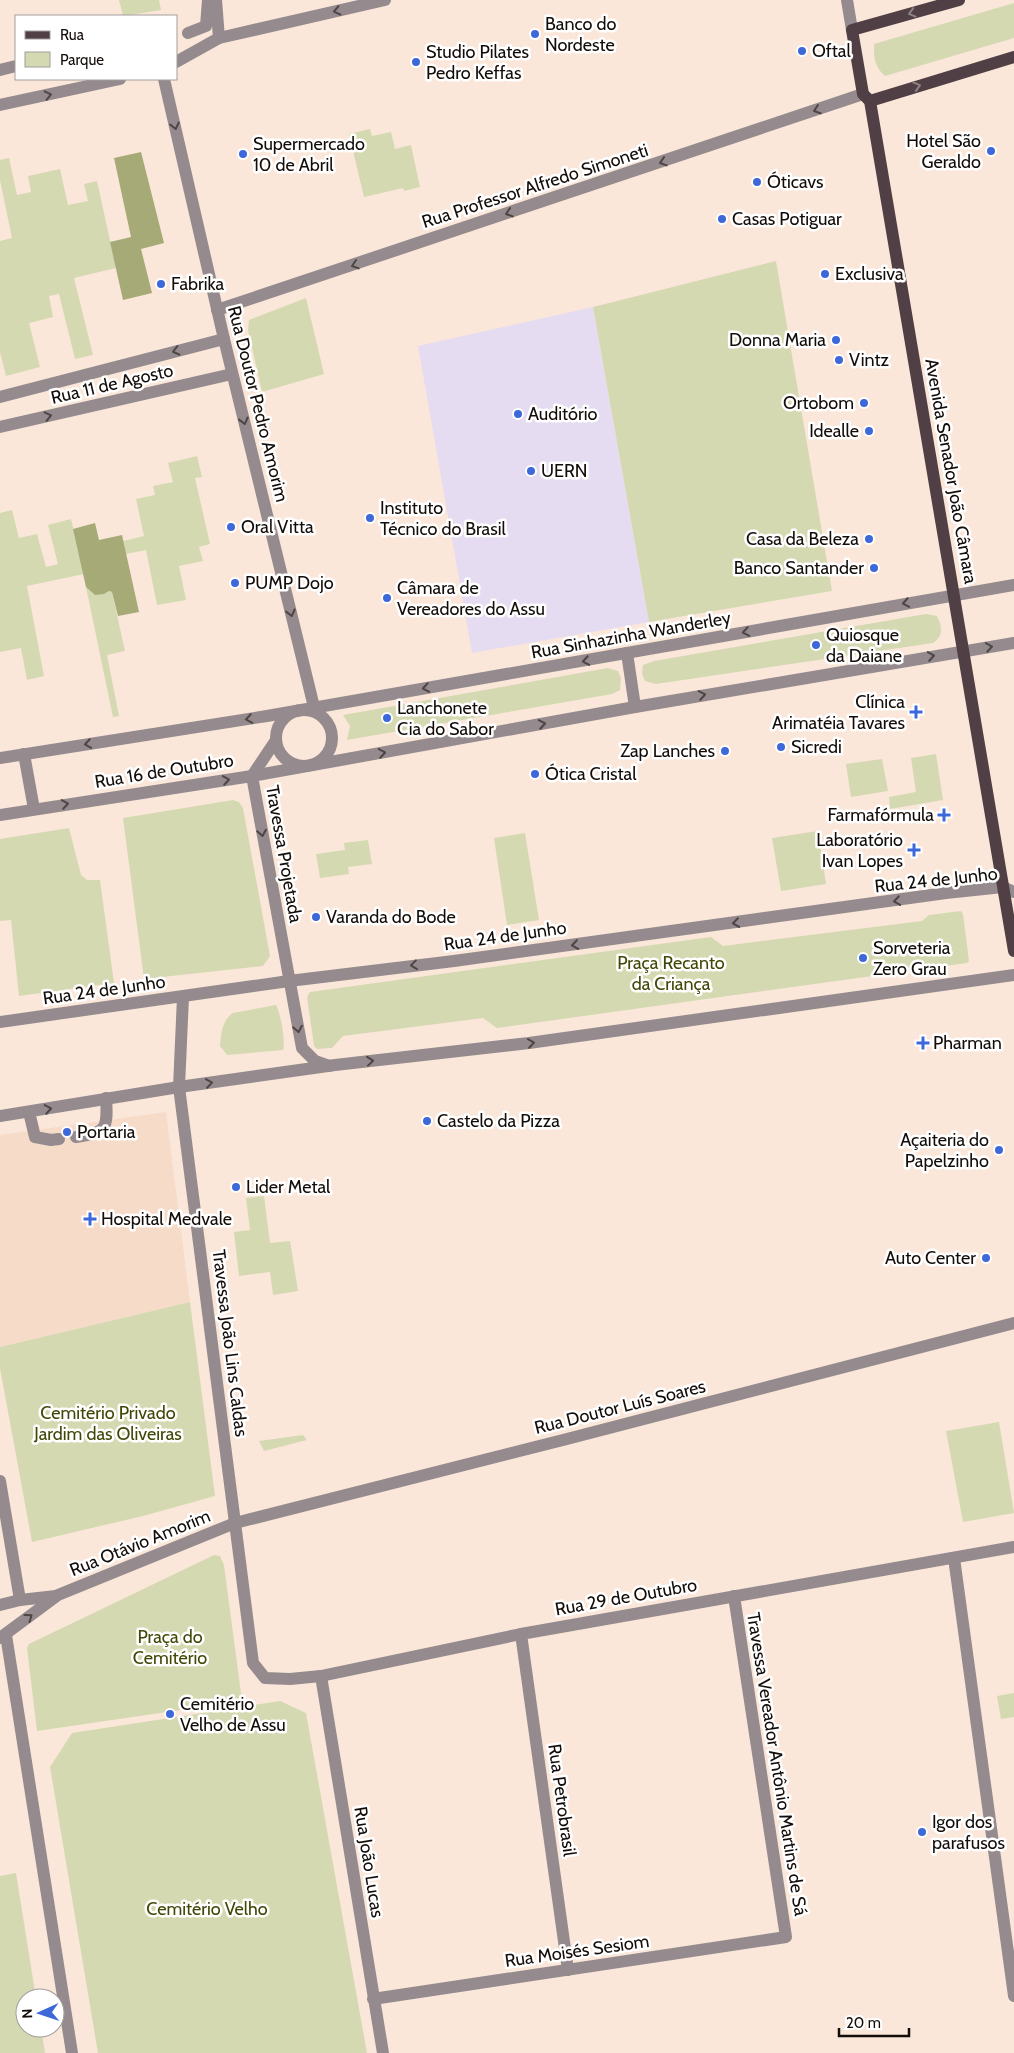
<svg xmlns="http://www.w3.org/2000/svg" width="1014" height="2053" font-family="Cabin,sans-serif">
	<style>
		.built { fill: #f6dbc9 }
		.education { fill: #e6dcf1 }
		.green { fill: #d5d9b2 }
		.forest { fill: #a5aa76 }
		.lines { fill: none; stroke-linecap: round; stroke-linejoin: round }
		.minor { stroke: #958b8e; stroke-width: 12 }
		.major { stroke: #503f44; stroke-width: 12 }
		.oneway { stroke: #4e4544 }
		.oneway2 { stroke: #8d8285 }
		.poi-dot { fill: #3c68d9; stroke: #fff; stroke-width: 2 }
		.labels { text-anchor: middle; stroke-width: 5; stroke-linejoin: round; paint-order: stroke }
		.poi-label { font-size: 18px; fill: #130c08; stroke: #fff; text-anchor: start }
		.street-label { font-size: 18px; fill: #130c08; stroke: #fff }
		.park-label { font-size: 18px; fill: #434706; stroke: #fff }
	</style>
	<rect width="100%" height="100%" fill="#fae7d9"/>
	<polygon class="built" points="166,1112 190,1302 0,1347 0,1135"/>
	<polygon class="education" points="593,307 649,622 472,653 418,346"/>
	<g class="green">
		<polygon points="119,0 159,0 161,10 123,16"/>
		<path d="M1014,3v35l-129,38c-11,-9 -11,-19 -11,-32z"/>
		<polygon points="370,129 372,136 391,132 395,149 411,145 420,187 404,191 403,188 364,197 349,134"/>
		<polygon points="9,158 17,195 31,192 28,176 60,169 68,205 88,201 84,184 97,181 116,268 74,278 93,355 75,359 59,294 49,296 53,317 29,323 40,367 6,376 0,352 0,241 12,238 0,180 0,160"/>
		<polygon points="776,261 832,591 649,622 593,307"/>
		<polygon points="306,298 324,374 262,392 248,330 249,320"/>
		<polygon points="197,456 202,477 195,478 210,544 199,547 203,561 179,566 186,600 157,605 146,550 126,554 123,541 144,536 136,499 155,495 153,486 173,482 168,463"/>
		<polygon points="12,510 19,538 37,534 46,567 58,564 48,525 71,519 84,574 27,586 44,676 27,680 21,648 0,652 0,513"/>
		<polygon points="86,587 95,595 109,591 112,592 125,651 107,655 119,716 113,717"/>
		<path d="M926,614l11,2c5,10 7,20 -4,27l-277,41 -11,-3 -3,-7 1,-9 11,-4z"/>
		<polygon points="608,668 618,671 621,678 620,690 612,694 347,740 350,726 343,715"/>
		<polygon points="936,754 943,800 890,809 889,797 916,792 911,758"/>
		<polygon points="882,759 888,791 851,797 846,764"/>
		<polygon points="233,800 239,802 243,808 270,956 263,966 144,979 123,818"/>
		<polygon points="69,828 81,875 87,880 100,880 114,983 19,996 11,920 0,921 0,839"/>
		<polygon points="818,831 826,884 781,891 772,838"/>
		<polygon points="525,833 539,920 507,925 494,838"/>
		<polygon points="368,840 372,864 348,867 349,874 320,878 316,854 345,850 344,843"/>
		<polygon points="961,911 963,914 969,961 967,963 497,1028 483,1018 343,1036 332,1048 317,1049 314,1046 307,997 310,992 711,937 723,946 922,921 929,915"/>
		<path d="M276,1005c4,5 10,38 7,45l-56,5 -7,-9c1,-12 2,-26 13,-33z"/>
		<polygon points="264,1196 270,1243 290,1241 298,1291 273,1295 270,1272 239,1276 234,1232 250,1230 246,1198"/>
		<polygon points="190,1302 215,1496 143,1516 32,1542 0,1368 0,1347"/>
		<polygon points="999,1422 1014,1513 963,1522 946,1431"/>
		<polygon points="303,1435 307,1440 264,1451 259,1441"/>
		<polygon points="214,1555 220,1556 224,1565 242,1701 37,1731 27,1648 29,1644"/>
		<polygon points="1014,1693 1014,1717 1001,1719 997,1696"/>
		<polygon points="280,1701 306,1713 367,2053 98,2053 50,1767 72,1733"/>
		<polygon points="16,1873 36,1998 25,1998 25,2028 41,2028 45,2053 0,2053 0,1876"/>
	</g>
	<g class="forest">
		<polygon points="141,152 164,243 141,249 152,293 123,300 110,242 131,237 114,158"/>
		<polygon points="95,523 99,540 122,535 139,612 118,616 112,592 109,591 104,594 95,595 86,587 73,529"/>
	</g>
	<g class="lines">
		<g class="minor">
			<polyline points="216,0 219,38"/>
			<polyline points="847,0 852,30"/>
			<polyline points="188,33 206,26 208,0"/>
			<polyline points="176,62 219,38 385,0"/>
			<polyline points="0,70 16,66"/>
			<polyline points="164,79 224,339 314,707"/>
			<polyline points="0,105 120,79"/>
			<polyline points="217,310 863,94"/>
			<polyline points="0,397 224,339"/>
			<polyline points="0,427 232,374"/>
			<polyline points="627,653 635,707"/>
			<circle cx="304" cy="738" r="28"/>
			<polyline points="276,740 252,776 302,1048 315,1061 329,1066"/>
			<polyline points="24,754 34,809"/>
			<polyline points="0,758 267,716 1014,585"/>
			<polyline points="0,815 252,776 635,707 1014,643"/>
			<polyline points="183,997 179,1087 253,1663 265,1678 290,1679 321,1676 521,1634 1014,1547"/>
			<polyline points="0,1022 289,981 454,961 946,893 1003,887 1014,892"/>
			<polyline points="29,1112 35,1137 51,1140 59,1139"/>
			<polyline points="0,1116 179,1087 335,1065 529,1043 1014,975"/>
			<path d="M76,1137c31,-4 32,-9 30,-39"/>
			<polyline points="0,1481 20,1600"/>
			<polyline points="954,1558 1014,1996"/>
			<polyline points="0,1605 20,1600 56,1596"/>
			<polyline points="521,1634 568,1970"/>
			<polyline points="6,1635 72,2053"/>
			<polyline points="0,1638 58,1595 235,1523 563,1440 1014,1323"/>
			<polyline points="321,1676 383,2053"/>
			<polyline points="373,1999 786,1937 734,1596"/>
		</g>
		<g class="major">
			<polyline points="959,0 852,30 863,94 870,101 1014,951"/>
			<polyline points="870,101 1014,57"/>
		</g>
	</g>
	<defs><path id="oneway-chevron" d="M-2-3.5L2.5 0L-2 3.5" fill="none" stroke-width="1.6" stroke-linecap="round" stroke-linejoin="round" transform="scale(1.25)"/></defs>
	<g class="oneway">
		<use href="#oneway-chevron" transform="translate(337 11) rotate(167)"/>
		<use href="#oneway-chevron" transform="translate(48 95) rotate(-13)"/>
		<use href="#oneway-chevron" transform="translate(817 110) rotate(161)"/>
		<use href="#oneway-chevron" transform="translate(175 126) rotate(77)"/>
		<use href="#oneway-chevron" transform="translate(663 162) rotate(162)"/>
		<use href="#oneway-chevron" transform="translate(509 213) rotate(162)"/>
		<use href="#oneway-chevron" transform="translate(355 265) rotate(162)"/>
		<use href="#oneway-chevron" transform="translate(176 351) rotate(166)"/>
		<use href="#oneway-chevron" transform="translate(48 416) rotate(-13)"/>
		<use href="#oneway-chevron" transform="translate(244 421) rotate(76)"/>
		<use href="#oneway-chevron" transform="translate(906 603) rotate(170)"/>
		<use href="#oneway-chevron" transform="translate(291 613) rotate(76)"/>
		<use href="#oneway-chevron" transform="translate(746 632) rotate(170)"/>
		<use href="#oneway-chevron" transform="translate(989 647) rotate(-9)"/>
		<use href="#oneway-chevron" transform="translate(931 656) rotate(-9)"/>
		<use href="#oneway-chevron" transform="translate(586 661) rotate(170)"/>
		<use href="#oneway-chevron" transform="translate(426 688) rotate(170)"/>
		<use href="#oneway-chevron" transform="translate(702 695) rotate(-10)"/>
		<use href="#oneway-chevron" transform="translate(249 719) rotate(171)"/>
		<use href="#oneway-chevron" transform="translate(542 724) rotate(-10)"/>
		<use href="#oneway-chevron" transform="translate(88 744) rotate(171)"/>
		<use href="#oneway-chevron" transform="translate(382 753) rotate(-10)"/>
		<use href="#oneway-chevron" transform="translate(226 780) rotate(-9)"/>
		<use href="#oneway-chevron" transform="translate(65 804) rotate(-9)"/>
		<use href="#oneway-chevron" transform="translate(262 833) rotate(80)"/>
		<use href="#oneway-chevron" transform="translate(897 901) rotate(172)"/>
		<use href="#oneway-chevron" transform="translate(736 923) rotate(172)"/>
		<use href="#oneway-chevron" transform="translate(575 945) rotate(172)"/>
		<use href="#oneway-chevron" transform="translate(414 965) rotate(173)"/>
		<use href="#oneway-chevron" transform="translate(298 1029) rotate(79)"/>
		<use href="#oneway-chevron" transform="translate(531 1043) rotate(-8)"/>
		<use href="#oneway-chevron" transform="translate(370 1061) rotate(-6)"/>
		<use href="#oneway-chevron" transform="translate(209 1083) rotate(-8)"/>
		<use href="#oneway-chevron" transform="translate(48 1109) rotate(-10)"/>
		<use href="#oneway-chevron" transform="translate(29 1617) rotate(-36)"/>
	</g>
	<g class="oneway2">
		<use href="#oneway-chevron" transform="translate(912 13) rotate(165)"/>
		<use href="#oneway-chevron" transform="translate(917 86) rotate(-17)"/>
	</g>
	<g class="poi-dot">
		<circle cx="535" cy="34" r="5"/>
		<circle cx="802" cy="51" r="5"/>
		<circle cx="416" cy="62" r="5"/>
		<circle cx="991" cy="151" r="5"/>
		<circle cx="243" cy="154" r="5"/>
		<circle cx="757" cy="182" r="5"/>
		<circle cx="722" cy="219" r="5"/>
		<circle cx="825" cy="274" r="5"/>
		<circle cx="161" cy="284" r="5"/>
		<circle cx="836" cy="340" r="5"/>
		<circle cx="839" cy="360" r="5"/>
		<circle cx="864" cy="403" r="5"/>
		<circle cx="518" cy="414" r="5"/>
		<circle cx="869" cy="431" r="5"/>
		<circle cx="531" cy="471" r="5"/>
		<circle cx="370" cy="518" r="5"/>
		<circle cx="231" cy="527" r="5"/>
		<circle cx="869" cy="539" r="5"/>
		<circle cx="874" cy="568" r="5"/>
		<circle cx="235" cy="583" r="5"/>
		<circle cx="387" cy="598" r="5"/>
		<circle cx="816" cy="645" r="5"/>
		<path d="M913.5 704.5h5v5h5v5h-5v5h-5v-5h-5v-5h5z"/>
		<circle cx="387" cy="718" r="5"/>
		<circle cx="781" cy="747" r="5"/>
		<circle cx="725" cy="751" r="5"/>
		<circle cx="535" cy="774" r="5"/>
		<path d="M941.5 807.5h5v5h5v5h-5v5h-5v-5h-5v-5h5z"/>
		<path d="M911.5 842.5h5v5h5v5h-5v5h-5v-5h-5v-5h5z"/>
		<circle cx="316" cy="917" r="5"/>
		<circle cx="863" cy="958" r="5"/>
		<path d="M920.5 1035.5h5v5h5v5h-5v5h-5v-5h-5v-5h5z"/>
		<circle cx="427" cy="1121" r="5"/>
		<circle cx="67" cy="1132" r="5"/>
		<circle cx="999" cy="1150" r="5"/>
		<circle cx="236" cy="1187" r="5"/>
		<path d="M87.5 1211.5h5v5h5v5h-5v5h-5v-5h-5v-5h5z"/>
		<circle cx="986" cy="1258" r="5"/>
		<circle cx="170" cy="1714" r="5"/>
		<circle cx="922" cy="1832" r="5"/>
	</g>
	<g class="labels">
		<g class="poi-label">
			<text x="545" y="30">Banco do<tspan x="545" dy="21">Nordeste</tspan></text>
			<text x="812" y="57">Oftal</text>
			<text x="426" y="58">Studio Pilates<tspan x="426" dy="21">Pedro Keffas</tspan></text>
			<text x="981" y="147" text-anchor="end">Hotel São<tspan x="981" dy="21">Geraldo</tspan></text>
			<text x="253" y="150">Supermercado<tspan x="253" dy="21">10 de Abril</tspan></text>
			<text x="767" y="188">Óticavs</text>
			<text x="732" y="225">Casas Potiguar</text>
			<text x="835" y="280">Exclusiva</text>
			<text x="171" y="290">Fabrika</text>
			<text x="826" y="346" text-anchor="end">Donna Maria</text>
			<text x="849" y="366">Vintz</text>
			<text x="854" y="409" text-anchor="end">Ortobom</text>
			<text x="528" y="420">Auditório</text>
			<text x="859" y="437" text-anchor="end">Idealle</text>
			<text x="541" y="477">UERN</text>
			<text x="380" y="514">Instituto<tspan x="380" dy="21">Técnico do Brasil</tspan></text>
			<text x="241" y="533">Oral Vitta</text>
			<text x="859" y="545" text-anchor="end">Casa da Beleza</text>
			<text x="864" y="574" text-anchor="end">Banco Santander</text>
			<text x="245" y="589">PUMP Dojo</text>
			<text x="397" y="594">Câmara de<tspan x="397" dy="21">Vereadores do Assu</tspan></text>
			<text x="826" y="641">Quiosque<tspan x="826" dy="21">da Daiane</tspan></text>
			<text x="905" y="708" text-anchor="end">Clínica<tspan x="905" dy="21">Arimatéia Tavares</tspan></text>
			<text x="397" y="714">Lanchonete<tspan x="397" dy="21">Cia do Sabor</tspan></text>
			<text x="791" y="753">Sicredi</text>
			<text x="715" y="757" text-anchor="end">Zap Lanches</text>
			<text x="545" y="780">Ótica Cristal</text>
			<text x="934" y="821" text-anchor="end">Farmafórmula</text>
			<text x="903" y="846" text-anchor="end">Laboratório<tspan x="903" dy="21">Ivan Lopes</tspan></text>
			<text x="326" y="923">Varanda do Bode</text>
			<text x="873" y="954">Sorveteria<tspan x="873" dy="21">Zero Grau</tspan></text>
			<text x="933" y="1049">Pharman</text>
			<text x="437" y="1127">Castelo da Pizza</text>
			<text x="77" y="1138">Portaria</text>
			<text x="989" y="1146" text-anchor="end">Açaiteria do<tspan x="989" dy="21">Papelzinho</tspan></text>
			<text x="246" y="1193">Lider Metal</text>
			<text x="101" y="1225">Hospital Medvale</text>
			<text x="976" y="1264" text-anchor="end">Auto Center</text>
			<text x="180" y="1710">Cemitério<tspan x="180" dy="21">Velho de Assu</tspan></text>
			<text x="932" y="1828">Igor dos<tspan x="932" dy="21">parafusos</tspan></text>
		</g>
		<g class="street-label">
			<text transform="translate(535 186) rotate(-18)" y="6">Rua Professor Alfredo Simoneti</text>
			<text transform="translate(112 384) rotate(-13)" y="6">Rua 11 de Agosto</text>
			<text transform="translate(258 404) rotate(76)" y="6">Rua Doutor Pedro Amorim</text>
			<text transform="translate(951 471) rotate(80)" y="6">Avenida Senador João Câmara</text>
			<text transform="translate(631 635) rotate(-10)" y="6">Rua Sinhazinha Wanderley</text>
			<text transform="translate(164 771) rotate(-9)" y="6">Rua 16 de Outubro</text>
			<text transform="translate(284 854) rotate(80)" y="6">Travessa Projetada</text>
			<text transform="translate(936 880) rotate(-6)" y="6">Rua 24 de Junho</text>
			<text transform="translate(505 936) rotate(-8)" y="6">Rua 24 de Junho</text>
			<text transform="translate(104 990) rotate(-8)" y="6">Rua 24 de Junho</text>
			<text transform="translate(230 1343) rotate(83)" y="6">Travessa João Lins Caldas</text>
			<text transform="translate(620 1407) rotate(-14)" y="6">Rua Doutor Luís Soares</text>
			<text transform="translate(140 1543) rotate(-22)" y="6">Rua Otávio Amorim</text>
			<text transform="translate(626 1597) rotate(-10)" y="6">Rua 29 de Outubro</text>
			<text transform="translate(777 1764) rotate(81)" y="6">Travessa Vereador Antônio Martins de Sá</text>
			<text transform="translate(562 1800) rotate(82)" y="6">Rua Petrobrasil</text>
			<text transform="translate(369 1862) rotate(81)" y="6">Rua João Lucas</text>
			<text transform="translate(577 1951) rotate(-8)" y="6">Rua Moisés Sesiom</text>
		</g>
		<g class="park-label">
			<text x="671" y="969">Praça Recanto<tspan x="671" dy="21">da Criança</tspan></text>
			<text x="108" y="1419">Cemitério Privado<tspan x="108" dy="21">Jardim das Oliveiras</tspan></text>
			<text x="170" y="1643">Praça do<tspan x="170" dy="21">Cemitério</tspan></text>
			<text x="207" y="1915">Cemitério Velho</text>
		</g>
	</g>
	<rect x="15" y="15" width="162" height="65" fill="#ffffff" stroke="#a19e9c"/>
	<rect x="25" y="31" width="25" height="8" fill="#503f44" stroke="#a19e9c"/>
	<text x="60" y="40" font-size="15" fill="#130c08">Rua</text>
	<rect x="25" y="52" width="25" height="15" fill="#d5d9b2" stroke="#a19e9c"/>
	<text x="60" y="65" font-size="15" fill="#130c08">Parque</text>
	<g transform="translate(40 2013) rotate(267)"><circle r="24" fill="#ffffff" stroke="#a19e9c"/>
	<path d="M0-4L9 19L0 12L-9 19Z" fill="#3c68d9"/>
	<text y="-8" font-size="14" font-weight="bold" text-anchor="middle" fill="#130c08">N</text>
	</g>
	<path d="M839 2028v8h70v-8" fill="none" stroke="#130c08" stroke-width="2.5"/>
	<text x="846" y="2028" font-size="15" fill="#130c08" stroke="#ffffff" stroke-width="4" paint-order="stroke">20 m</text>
</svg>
